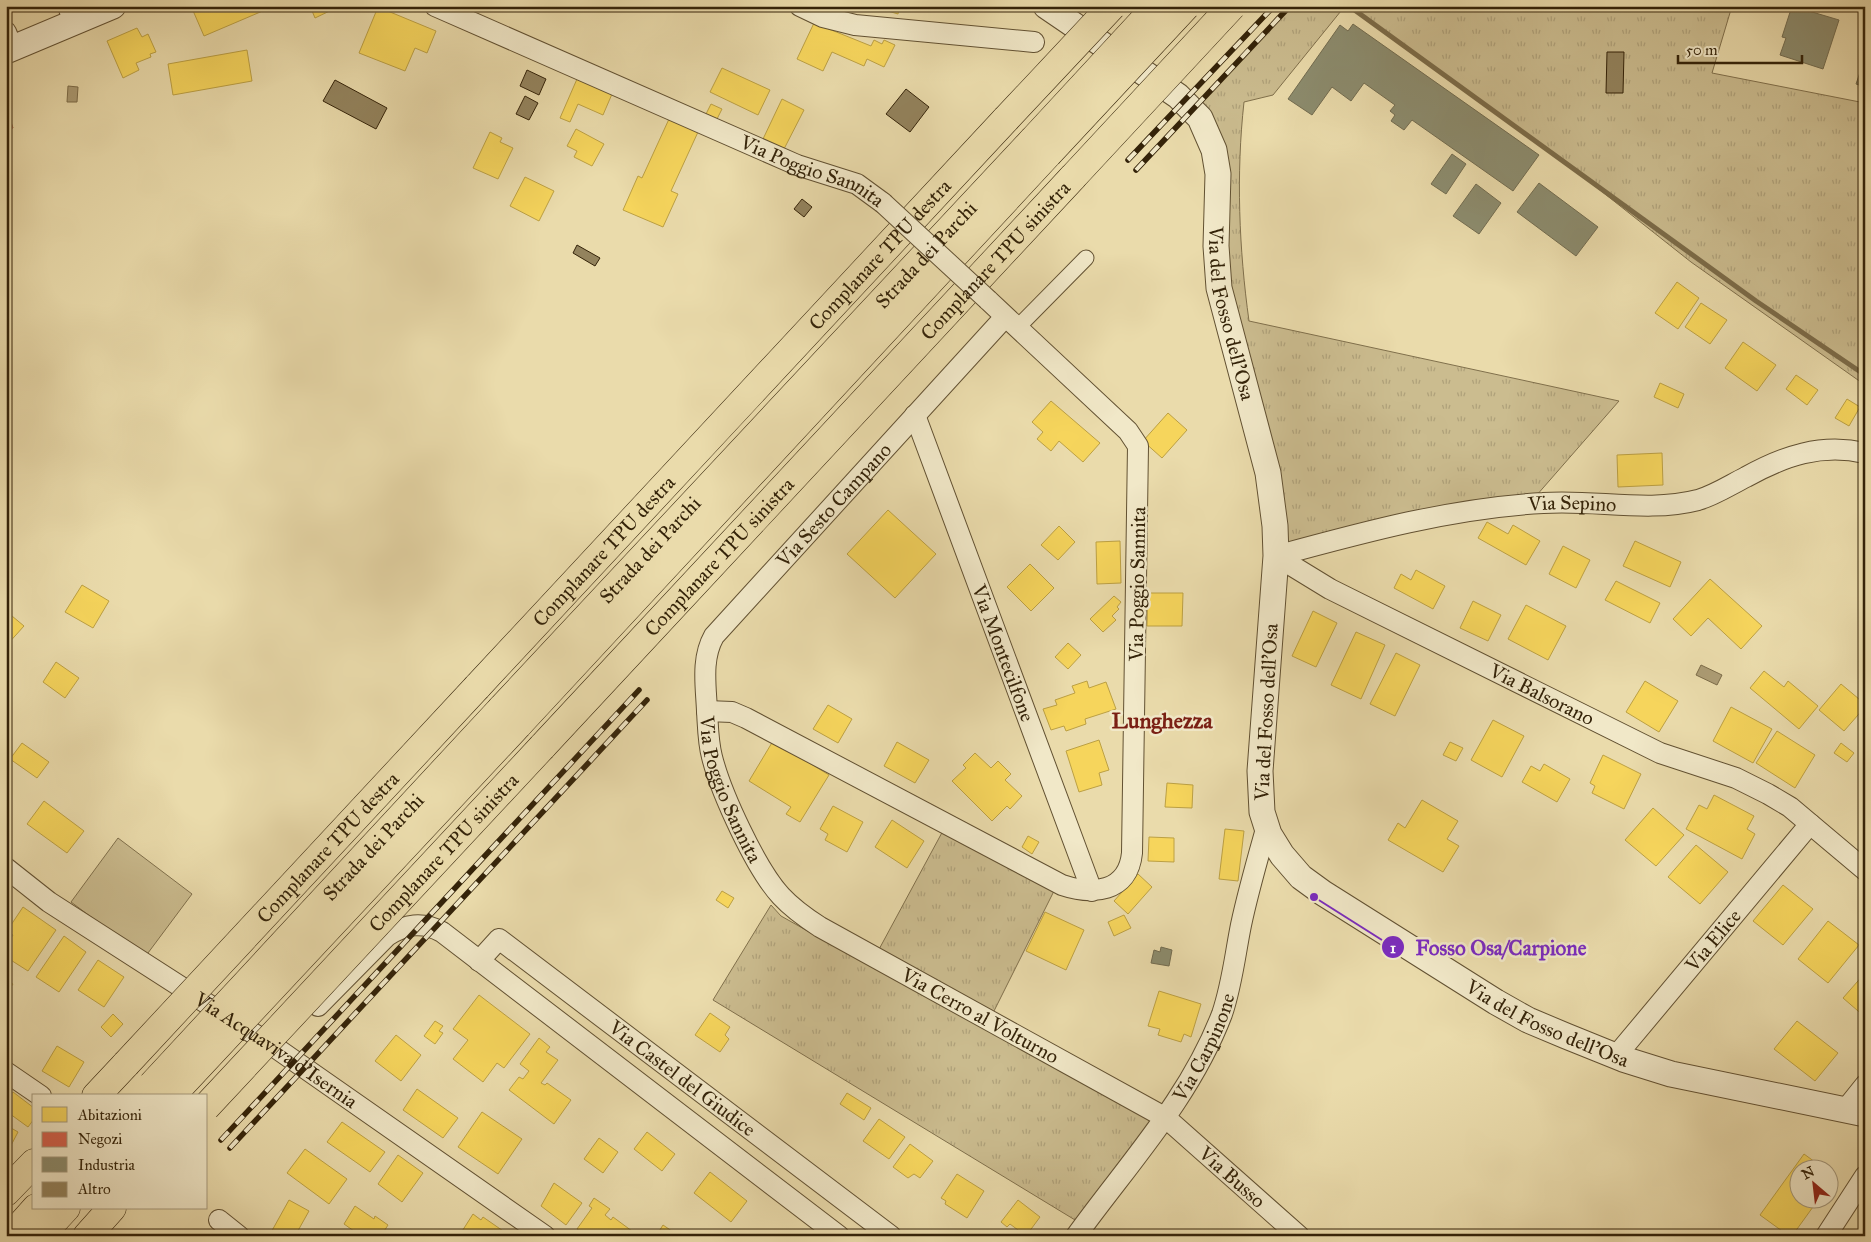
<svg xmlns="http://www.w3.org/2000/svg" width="1871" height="1242" font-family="'IM FELL Great Primer',serif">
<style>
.grass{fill:url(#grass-tufts);stroke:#80704c}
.pitch{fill:#cbbc8f;stroke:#80704c}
.water{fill:#ac9c74;stroke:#7c6c49}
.homes{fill:#f6d55c;stroke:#bca043}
.shops{fill:#d6604d;stroke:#a54e39}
.industry{fill:#8c8c6e;stroke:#726c50}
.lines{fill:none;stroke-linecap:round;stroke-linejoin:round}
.stream{stroke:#7c6c49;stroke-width:5}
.building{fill:#93835d;stroke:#342309}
.pedestrian-casing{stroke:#625132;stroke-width:17}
.minor-casing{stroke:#625132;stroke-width:22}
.tertiary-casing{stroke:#625132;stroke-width:27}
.motorway-casing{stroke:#342309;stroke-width:29}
.pedestrian{stroke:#f1e8c8;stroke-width:15}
.minor{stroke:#f1e8c8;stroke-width:20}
.tertiary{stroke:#f1e8c8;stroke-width:25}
.motorway{stroke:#eadbab;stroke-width:28}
.rail-casing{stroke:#342309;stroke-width:5.5}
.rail{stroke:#f1e8c8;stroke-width:4;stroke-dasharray:11;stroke-linecap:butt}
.minor-bridge-casing{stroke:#625132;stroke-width:22;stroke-linecap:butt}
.motorway-bridge-casing{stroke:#342309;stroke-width:29;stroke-linecap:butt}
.minor-bridge{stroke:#f1e8c8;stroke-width:20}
.motorway-bridge{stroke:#eadbab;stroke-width:28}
.labels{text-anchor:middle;stroke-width:5;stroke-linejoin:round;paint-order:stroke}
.street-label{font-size:20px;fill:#342309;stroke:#f1e8c8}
.quarter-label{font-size:22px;font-weight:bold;fill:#7a1f14;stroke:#f1e8c8}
.leader{fill:none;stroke:#7b2cbf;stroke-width:2}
.callout-dot{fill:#7b2cbf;stroke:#f1e8c8;stroke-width:2}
.mark-label{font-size:15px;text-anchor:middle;font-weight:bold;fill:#fff}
.callout-label{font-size:21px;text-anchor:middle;font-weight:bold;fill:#7b2cbf;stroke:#f1e8c8;stroke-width:5;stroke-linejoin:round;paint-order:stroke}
</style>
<defs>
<pattern id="grass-tufts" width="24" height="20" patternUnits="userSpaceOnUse" patternTransform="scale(1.25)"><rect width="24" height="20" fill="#cbbc8f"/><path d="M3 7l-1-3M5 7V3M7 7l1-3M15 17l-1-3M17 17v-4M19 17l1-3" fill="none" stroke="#afa17a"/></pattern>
</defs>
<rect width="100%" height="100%" fill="#eadbab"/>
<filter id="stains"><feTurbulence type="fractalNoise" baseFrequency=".004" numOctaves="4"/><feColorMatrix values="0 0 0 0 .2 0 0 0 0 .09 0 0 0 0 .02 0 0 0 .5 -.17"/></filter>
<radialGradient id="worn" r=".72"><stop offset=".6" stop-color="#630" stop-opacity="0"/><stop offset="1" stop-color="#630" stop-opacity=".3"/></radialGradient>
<g class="grass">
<path d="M1290,6h55l-72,89 -29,7c-8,72 -5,147 5,219l370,80 -90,103 -253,52 -44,-217 -14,-158 -24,-70z"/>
<polygon points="1349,6 1732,6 1712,73 1865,103 1865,385 1691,262 1543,145"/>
<polygon points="945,827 1056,887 993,1013 1164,1109 1080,1223 713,1000 771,905 781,916 870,966"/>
</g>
<polygon class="pitch" points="118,838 192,894 145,957 71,902"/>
<g class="water">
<polygon points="68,86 78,87 77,102 67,102"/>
<polygon points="1701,665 1722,675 1717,685 1696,675"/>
</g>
<g class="homes">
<polygon points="191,6 264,6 265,10 204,36"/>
<polygon points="310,6 340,6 315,18"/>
<polygon points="871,6 900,6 898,14"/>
<polygon points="378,7 436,31 427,53 415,48 405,71 359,53"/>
<polygon points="814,23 871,46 874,40 882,44 884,40 895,45 884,67 867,59 864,66 832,52 823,71 797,59"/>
<polygon points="137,28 142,37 148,34 156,52 150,54 151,57 136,63 139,70 123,78 107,41"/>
<polygon points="247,50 252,81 173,95 168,64"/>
<polygon points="722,68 770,90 758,115 710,92"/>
<polygon points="577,79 612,94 603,115 578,104 570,122 560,118"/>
<polygon points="782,99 804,110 784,149 763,139"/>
<polygon points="711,104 722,109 717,119 706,114"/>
<polygon points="669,119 698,132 671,191 678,194 663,227 623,210 638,176 642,178"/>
<polygon points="576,129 604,144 592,166 574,157 577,151 567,146"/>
<polygon points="490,132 502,138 500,142 513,148 498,179 473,168"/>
<polygon points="525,177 554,191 539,221 510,206"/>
<polygon points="1677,282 1699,298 1678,329 1655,313"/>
<polygon points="1701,303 1727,320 1710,344 1685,327"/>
<polygon points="1743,342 1776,365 1757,391 1725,368"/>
<polygon points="1796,375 1818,390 1807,405 1786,389"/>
<polygon points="1660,383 1684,394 1678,408 1654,397"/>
<polygon points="1847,399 1860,407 1849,426 1835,418"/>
<polygon points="1051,401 1100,443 1083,462 1059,441 1051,451 1037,439 1043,432 1032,422"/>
<polygon points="1168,413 1187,430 1162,458 1143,441"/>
<polygon points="1662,453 1663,485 1618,487 1617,455"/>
<polygon points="888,510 936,554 895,598 847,554"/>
<polygon points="1487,522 1508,534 1513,525 1540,541 1526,565 1478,538"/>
<polygon points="1059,526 1075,542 1058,560 1041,545"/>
<polygon points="1120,541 1121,583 1097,584 1096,542"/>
<polygon points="1635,541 1681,562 1670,587 1623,566"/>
<polygon points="1563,546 1590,560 1576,588 1549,574"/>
<polygon points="1030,564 1054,588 1031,611 1007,587"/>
<polygon points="1416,570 1445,586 1433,609 1394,588 1401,574 1411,580"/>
<polygon points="1710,579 1762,626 1741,649 1708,618 1691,636 1673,619"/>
<polygon points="1616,581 1660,603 1650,623 1605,600"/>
<polygon points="82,585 109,601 93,628 65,612"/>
<polygon points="1148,593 1183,593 1182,626 1147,626"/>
<polygon points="1114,596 1121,602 1117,607 1119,609 1112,616 1116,620 1103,632 1090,619"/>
<polygon points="1473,601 1501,615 1488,641 1460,628"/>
<polygon points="1526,605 1566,626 1548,660 1508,639"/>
<polygon points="6,611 24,626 6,646"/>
<polygon points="1313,611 1337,623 1316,667 1292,656"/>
<polygon points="1356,632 1385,645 1361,699 1331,685"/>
<polygon points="1068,643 1081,655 1068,669 1055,657"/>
<polygon points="1396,653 1420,665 1395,716 1370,704"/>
<polygon points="56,662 79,678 65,698 43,682"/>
<polygon points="1764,671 1784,687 1788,681 1818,706 1799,729 1750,688"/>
<polygon points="1087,681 1089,688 1106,682 1116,709 1085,719 1086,724 1066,731 1064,726 1051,730 1043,709 1057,705 1055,700 1075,693 1072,686"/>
<polygon points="1645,681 1678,701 1659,732 1626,712"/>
<polygon points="1841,684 1865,704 1865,707 1844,731 1819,710"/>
<polygon points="828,705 852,719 838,743 813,729"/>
<polygon points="1731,707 1772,729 1753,763 1713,741"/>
<polygon points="1493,720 1524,736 1502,777 1471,760"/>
<polygon points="1777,731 1815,755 1795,788 1756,763"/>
<polygon points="1099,740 1109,770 1099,773 1102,785 1079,792 1066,751"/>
<polygon points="773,741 829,775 800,822 786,814 791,807 749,781"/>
<polygon points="897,742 929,760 915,783 884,766"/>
<polygon points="1450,742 1463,748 1456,761 1443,755"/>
<polygon points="22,743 49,762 37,778 10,759"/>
<polygon points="1841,743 1854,753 1847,762 1834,753"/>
<polygon points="975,753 991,768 998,761 1011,774 1005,780 1022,796 1010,809 1007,806 992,821 952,781 966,768 963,765"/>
<polygon points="1603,755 1641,774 1624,809 1592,793 1595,786 1590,783"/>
<polygon points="1544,764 1570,779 1557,802 1522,782 1531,766 1540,771"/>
<polygon points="1167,783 1193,785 1192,808 1165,807"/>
<polygon points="1714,795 1754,816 1747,829 1755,834 1742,859 1686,829 1699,805 1707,809"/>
<polygon points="1422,800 1458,821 1447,839 1459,846 1443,872 1388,840 1398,823 1405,828"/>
<polygon points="44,801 84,831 67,853 27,824"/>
<polygon points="833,806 863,822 847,852 825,840 828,834 820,829"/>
<polygon points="1653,808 1684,835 1656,866 1625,840"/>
<polygon points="892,820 924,841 907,868 875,847"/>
<polygon points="1225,829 1244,831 1238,881 1219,879"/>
<polygon points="1028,836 1039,842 1032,854 1022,847"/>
<polygon points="1149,837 1174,838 1174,862 1148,861"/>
<polygon points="1696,845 1728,872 1700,904 1668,877"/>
<polygon points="1138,874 1152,887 1128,914 1114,901"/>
<polygon points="1783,885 1813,909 1783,945 1753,921"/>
<polygon points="722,891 734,898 728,908 716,900"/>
<polygon points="23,907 56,930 28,971 6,957 6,946 13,935 7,931"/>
<polygon points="1045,912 1084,930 1066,970 1026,951"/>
<polygon points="1124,915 1131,928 1114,936 1108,922"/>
<polygon points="1828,921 1859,945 1828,983 1798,959"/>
<polygon points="64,936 86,952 59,992 36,977"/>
<polygon points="98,960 124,977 104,1007 78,990"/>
<polygon points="1865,973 1865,1017 1843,998"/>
<polygon points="6,979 13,984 6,994"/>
<polygon points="1159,991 1201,1004 1191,1037 1184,1034 1181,1042 1158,1035 1160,1029 1148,1026"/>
<polygon points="479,995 530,1034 504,1068 497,1063 483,1082 453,1059 468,1040 453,1029"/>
<polygon points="710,1013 730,1027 725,1035 729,1039 720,1052 695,1035"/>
<polygon points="113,1014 123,1024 111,1037 101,1027"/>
<polygon points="435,1021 443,1026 439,1031 443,1033 435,1044 424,1036"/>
<polygon points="1797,1021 1838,1053 1815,1081 1774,1049"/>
<polygon points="396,1035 421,1055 401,1081 375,1061"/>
<polygon points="539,1038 550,1047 546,1052 558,1060 541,1083 545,1085 547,1083 571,1100 554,1124 509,1090 519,1077 523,1079 529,1071 520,1064"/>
<polygon points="57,1046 84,1062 69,1087 42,1071"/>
<polygon points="417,1089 458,1118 443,1138 403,1110"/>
<polygon points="13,1092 34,1108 34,1119 28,1127 6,1111 6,1101"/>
<polygon points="847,1093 871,1108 864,1120 840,1104"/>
<polygon points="482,1112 522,1139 498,1174 458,1147"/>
<polygon points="879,1119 905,1137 889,1159 863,1141"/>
<polygon points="342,1122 385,1152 370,1172 327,1142"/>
<polygon points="6,1125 18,1132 6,1155"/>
<polygon points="647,1132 675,1154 662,1171 634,1149"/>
<polygon points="599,1138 618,1152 603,1173 584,1159"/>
<polygon points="910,1144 933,1161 920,1178 914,1174 908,1178 893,1167"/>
<polygon points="305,1149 347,1179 329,1204 287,1173"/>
<polygon points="1804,1154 1826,1170 1798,1170 1798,1200 1818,1200 1792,1236 1789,1236 1760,1215"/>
<polygon points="398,1155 423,1173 402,1202 378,1184"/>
<polygon points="1828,1171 1835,1176 1828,1185"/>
<polygon points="710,1172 747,1201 731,1222 694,1193"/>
<polygon points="957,1174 984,1191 967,1218 945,1204 946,1201 941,1198"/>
<polygon points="554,1183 582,1203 566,1225 541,1206"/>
<polygon points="594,1198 610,1209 605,1215 611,1220 613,1217 636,1234 634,1236 586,1236 577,1229 592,1208 589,1206"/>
<polygon points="289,1200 309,1211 295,1236 269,1236"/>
<polygon points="1018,1200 1040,1217 1026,1236 1010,1224 1007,1227 1001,1222"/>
<polygon points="355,1206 374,1219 375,1216 388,1225 381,1236 361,1236 344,1224"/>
<polygon points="473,1214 481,1220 483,1217 506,1233 504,1236 459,1236"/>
<polygon points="663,1225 679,1236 656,1236"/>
</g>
<polygon class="shops" points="6,106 13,128 6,130"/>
<g class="industry">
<polygon points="1792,6 1839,20 1823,69 1780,55 1786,38 1782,37"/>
<polygon points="1353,24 1539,155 1513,191 1412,120 1404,130 1391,121 1395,115 1390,111 1395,105 1364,83 1351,101 1332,87 1312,115 1288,99 1340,25 1348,31"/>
<polygon points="1865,58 1865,87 1856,84"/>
<polygon points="1452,154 1466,164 1446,194 1431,184"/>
<polygon points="1539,183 1598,227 1576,256 1517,212"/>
<polygon points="1476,184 1501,203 1479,234 1453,216"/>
<polygon points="1161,947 1172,950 1169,966 1151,963 1154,950 1160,952"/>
</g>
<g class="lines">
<polyline class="stream" points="1349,6 1756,301 1865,375"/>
</g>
<g class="building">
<polygon points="1607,52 1624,52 1623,93 1606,93"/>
<polygon points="527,70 546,79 539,95 520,86"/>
<polygon points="335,80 387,108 376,129 323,101"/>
<polygon points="906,89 929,107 910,132 886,114"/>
<polygon points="525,96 538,103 529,120 516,114"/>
<polygon points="802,199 812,207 804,217 794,209"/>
<polygon points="577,245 600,258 595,266 573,253"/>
</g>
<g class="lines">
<g class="pedestrian-casing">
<polyline id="pedestrian" points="1017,328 1086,258"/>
</g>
<g class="minor-casing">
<g id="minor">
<polyline points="68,6 74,23"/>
<path id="s1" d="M435,6l362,159 60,19 26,19"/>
<polyline points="800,6 823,17 855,25 1034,42"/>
<polyline points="6,32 13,49"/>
<path id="s2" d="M988,300l140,131 10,15 -6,407c-4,40 -40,42 -70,32l-316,-167 -14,-6 -25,-1c1,15 1,31 5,46 9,36 44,112 69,139 12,13 25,22 39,31l346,191 133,118"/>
<path id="s3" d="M915,415l177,476"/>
<path id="s4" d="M1276,556l54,33 330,164 76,25 32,16 22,13 75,63"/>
<path id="s5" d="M1276,556c88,-24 176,-48 267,-53 51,-4 105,10 155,-3 17,-5 32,-15 48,-23 38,-21 75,-34 119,-24"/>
<path id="s6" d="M707,711c-1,-25 -6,-52 7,-75l291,-319"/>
<path id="s7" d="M6,868l43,34 227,146 269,188"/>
<path id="s8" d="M479,961l20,-22 392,297"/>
<path d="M318,1006l69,-70c19,-12 35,-15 55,-4l397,304"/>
<path id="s9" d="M1616,1056l194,-232"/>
<polyline points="6,1072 41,1096"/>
<polyline points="1845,1110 1865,1085"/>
<polyline points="219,1220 239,1236"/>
<path id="s10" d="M1076,1236c52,-72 114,-138 146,-222 10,-29 13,-59 19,-89 7,-33 16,-64 25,-96"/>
<polyline points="1826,1236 1865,1176"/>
</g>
</g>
<g class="tertiary-casing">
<g id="tertiary">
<path id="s11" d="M1046,6l132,90 22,22 14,32 4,24 -2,72 3,42 49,185 7,53 1,30 -16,215 2,41 7,22 13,21 19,22 22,16 173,109 32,18 38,16 57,23 48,15 194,40"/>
<polyline points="6,51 113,6"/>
</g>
</g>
<g class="motorway-casing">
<g id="motorway">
<path id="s12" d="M477,687l529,-568"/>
<path id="s13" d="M501,709l532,-569"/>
<polyline points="518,725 1048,154"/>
<path id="s14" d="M542,747l531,-570"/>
<polyline points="96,1096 126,1064"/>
<polyline points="6,1192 34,1163"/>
<polyline points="11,1236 36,1208"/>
<polyline points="40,1236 66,1208"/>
<polyline points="87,1236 112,1208"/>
</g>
</g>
<use href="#pedestrian" class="pedestrian"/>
<use href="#minor" class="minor"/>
<use href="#tertiary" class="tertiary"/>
<use href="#motorway" class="motorway"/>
<g class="rail-casing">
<g id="rail">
<polyline points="1128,160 1274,6"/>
<polyline points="1136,170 1290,6"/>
<polyline points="221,1140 639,690"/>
<polyline points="230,1148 647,700"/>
</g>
</g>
<use href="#rail" class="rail"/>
<g class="minor-bridge-casing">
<polyline id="minor-bridge" points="883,203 988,300"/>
</g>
<g class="motorway-bridge-casing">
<g id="motorway-bridge">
<polyline points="1006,119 1112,6"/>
<polyline points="1033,140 1157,6"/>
<polyline points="1048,154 1186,6"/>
<polyline points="1073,177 1232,6"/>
<path id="s15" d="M126,1064l351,-377"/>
<path id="s16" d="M152,1085l349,-376"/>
<polyline points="171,1096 518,725"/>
<path id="s17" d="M206,1107l336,-360"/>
</g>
</g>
<use href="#minor-bridge" class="minor-bridge"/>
<use href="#motorway-bridge" class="motorway-bridge"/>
</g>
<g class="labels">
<g class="street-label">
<text dy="7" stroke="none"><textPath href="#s1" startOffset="412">Via Poggio Sannita</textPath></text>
<text dy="7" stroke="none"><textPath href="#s12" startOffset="591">Complanare TPU destra</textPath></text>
<text dy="7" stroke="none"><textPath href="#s13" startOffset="622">Strada dei Parchi</textPath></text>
<text dy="7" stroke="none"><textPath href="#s14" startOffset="665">Complanare TPU sinistra</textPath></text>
<text dy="7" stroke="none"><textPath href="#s11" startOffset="391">Via del Fosso dell'Osa</textPath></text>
<text dy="7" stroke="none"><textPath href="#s5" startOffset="302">Via Sepino</textPath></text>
<text dy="7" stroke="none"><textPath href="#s6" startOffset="254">Via Sesto Campano</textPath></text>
<text dy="7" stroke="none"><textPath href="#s12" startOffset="186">Complanare TPU destra</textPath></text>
<text dy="7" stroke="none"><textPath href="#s13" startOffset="218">Strada dei Parchi</textPath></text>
<text dy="7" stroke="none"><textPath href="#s14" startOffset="260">Complanare TPU sinistra</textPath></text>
<text transform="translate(1137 584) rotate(-89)" y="7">Via Poggio Sannita</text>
<text dy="7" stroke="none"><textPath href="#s3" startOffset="254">Via Montecilfone</textPath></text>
<text dy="7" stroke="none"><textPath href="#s4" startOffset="300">Via Balsorano</textPath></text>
<text transform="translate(1266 712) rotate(-87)" y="7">Via del Fosso dell'Osa</text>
<text dy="7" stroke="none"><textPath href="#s2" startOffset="1188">Via Poggio Sannita</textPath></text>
<text dy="7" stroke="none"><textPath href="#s15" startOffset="296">Complanare TPU destra</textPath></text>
<text dy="7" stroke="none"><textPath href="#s16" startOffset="325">Strada dei Parchi</textPath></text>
<text dy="7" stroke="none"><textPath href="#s17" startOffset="348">Complanare TPU sinistra</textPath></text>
<text dy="7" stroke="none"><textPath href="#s9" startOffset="151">Via Elice</textPath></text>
<text dy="7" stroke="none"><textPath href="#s2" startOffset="1541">Via Cerro al Volturno</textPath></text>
<text dy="7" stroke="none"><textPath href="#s11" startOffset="1260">Via del Fosso dell'Osa</textPath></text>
<text dy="7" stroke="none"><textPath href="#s10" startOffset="229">Via Carpinone</textPath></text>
<text dy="7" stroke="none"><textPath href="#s7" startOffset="326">Via Acquaviva d'Isernia</textPath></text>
<text dy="7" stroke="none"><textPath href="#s8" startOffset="260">Via Castel del Giudice</textPath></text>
<text dy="7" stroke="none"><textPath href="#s2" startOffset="1842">Via Busso</textPath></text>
</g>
<g class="quarter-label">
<text x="1162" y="728">Lunghezza</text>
</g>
</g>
<path class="leader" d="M1314 897L1393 947"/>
<g class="callout-dot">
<circle cx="1314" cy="897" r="5"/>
<circle cx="1393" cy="947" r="12"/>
</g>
<g class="mark-label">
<text x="1393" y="953">1</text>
</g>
<g class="callout-label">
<text x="1501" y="955">Fosso Osa/Carpione</text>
</g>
<rect width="1871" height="1242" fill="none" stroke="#eadbab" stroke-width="25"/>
<rect x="8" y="8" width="1856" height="1227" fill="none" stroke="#342309" stroke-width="2.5"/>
<rect x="12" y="12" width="1846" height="1217" fill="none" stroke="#342309"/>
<rect x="32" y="1094" width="175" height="115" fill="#f1e8c8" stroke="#a5997c"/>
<rect x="42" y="1107" width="25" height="15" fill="#f6d55c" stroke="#a5997c"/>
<text x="78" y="1120" font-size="15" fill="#342309">Abitazioni</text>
<rect x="42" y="1132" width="25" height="15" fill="#d6604d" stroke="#a5997c"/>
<text x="78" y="1144" font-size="15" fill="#342309">Negozi</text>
<rect x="42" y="1157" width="25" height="15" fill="#8c8c6e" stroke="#a5997c"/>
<text x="78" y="1170" font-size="15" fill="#342309">Industria</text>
<rect x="42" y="1182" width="25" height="15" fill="#93835d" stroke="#a5997c"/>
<text x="78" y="1194" font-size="15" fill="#342309">Altro</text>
<g transform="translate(1814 1184) rotate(332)"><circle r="24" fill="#f1e8c8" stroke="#a5997c"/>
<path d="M0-4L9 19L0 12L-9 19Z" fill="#8f2418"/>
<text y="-8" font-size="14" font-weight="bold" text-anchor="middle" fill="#342309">N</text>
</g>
<path d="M1678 55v8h124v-8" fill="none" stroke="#342309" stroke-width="2.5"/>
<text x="1686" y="55" font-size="15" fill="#342309" stroke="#f1e8c8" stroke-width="4" paint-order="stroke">50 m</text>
<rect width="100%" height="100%" filter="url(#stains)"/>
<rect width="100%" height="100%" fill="url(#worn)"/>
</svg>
